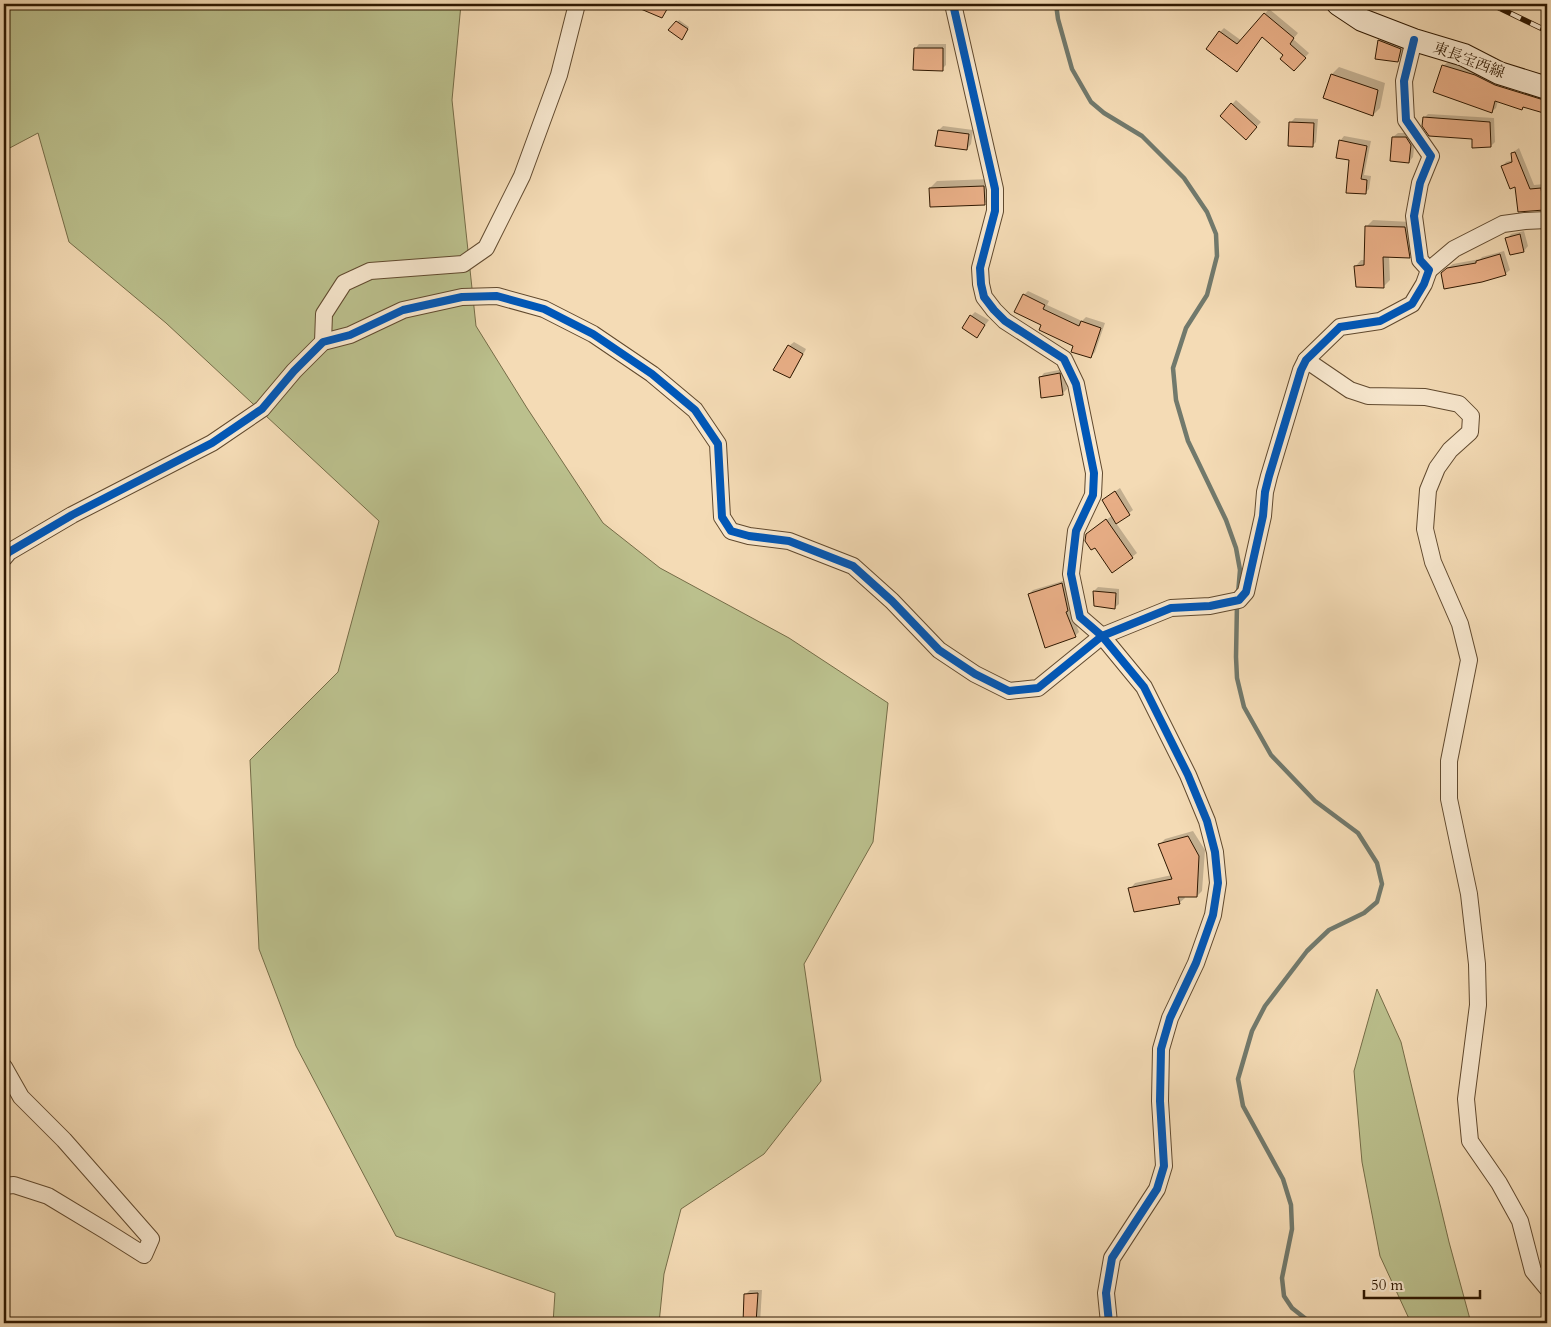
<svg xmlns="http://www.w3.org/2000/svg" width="1551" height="1327" font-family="Cardo,'Noto Serif JP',serif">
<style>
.green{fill:#bbc08d;stroke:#756c47}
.shadow{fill:#0003}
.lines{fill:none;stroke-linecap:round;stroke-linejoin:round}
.stream{stroke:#71796c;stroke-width:4.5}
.building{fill:#e8ae86;stroke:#2f1801}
.minor-casing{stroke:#60492e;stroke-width:18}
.secondary-casing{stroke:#2f1801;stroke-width:24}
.minor{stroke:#f8e8cf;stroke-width:16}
.secondary{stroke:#f8e8cf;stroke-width:22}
.rail-casing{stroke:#2f1801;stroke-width:5.5}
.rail{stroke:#f8e8cf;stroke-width:4;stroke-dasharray:11;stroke-linecap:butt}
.cycleway-casing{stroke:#f8e8cf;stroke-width:11}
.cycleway{stroke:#0057b8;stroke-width:8}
.labels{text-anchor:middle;stroke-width:5;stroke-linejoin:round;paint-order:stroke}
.street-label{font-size:15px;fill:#2f1801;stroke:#f8e8cf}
</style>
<rect width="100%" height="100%" fill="#f4dbb5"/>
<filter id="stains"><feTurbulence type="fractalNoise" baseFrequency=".004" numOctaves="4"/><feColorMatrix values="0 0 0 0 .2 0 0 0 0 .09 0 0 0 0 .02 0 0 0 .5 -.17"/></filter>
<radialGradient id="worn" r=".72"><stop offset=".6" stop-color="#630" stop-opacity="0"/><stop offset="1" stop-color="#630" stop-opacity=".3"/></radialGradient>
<g class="green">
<polygon points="4,4 461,4 452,100 476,326 527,408 603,523 660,568 789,638 888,703 873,842 804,964 821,1081 764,1154 681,1209 664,1274 659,1323 553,1323 555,1293 396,1236 296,1046 259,949 250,760 338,672 379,521 166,323 69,242 38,133 4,151"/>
<polygon points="1377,989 1401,1042 1449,1242 1471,1323 1411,1323 1380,1256 1362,1162 1354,1071"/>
</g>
<g class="shadow">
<polygon points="635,4 671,4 662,17"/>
<polygon points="1269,9 1298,33 1293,39 1309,53 1294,69 1285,55 1263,36 1241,66 1220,32 1224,28 1242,41"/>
<polygon points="679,20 689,27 682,39 670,30"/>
<polygon points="1384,37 1405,45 1402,56 1398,60 1379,41"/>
<polygon points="919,44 946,44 946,65 942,69 915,49"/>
<polygon points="1448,62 1480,71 1547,96 1547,113 1525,106 1522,109 1498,101 1496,108 1491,112 1443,66"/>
<polygon points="1339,67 1385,83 1380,108 1373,115 1324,98 1332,74"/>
<polygon points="1236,100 1261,122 1246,138 1221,116"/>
<polygon points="1428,114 1494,118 1495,142 1491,146 1424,118"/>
<polygon points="1295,118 1318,119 1316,142 1312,146 1290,123"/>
<polygon points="943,126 973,130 971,144 967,149 939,130"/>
<polygon points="1398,133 1410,133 1415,140 1413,157 1409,162 1393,137"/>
<polygon points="1344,136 1371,141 1364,175 1371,176 1369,189 1365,193 1350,159 1340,141"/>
<polygon points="1519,148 1534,185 1545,184 1547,205 1544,209 1516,186 1502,167 1506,162 1513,160 1512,153"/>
<polygon points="990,179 991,197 984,204 930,188 937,181"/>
<polygon points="1373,220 1411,222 1415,251 1409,257 1389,256 1390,280 1384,286 1355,267 1361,260 1366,260 1367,226"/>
<polygon points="1524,231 1528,246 1524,251 1511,254 1507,239 1511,234"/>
<polygon points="1504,251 1510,270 1505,274 1446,269 1453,264 1480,259 1482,257"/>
<polygon points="1028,291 1049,301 1047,305 1082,321 1086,317 1105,323 1095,352 1091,357 1074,345 1024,295"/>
<polygon points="975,312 989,320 977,336 971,316"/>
<polygon points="794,342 806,349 794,372 789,376 789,346"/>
<polygon points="1064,369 1067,389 1062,394 1040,378 1044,373"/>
<polygon points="1120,488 1133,510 1116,523 1137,553 1132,557 1087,534 1113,515 1103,500"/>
<polygon points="1066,580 1070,608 1079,632 1075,636 1029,594 1033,590"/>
<polygon points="1098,587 1119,589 1119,604 1114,608 1094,591"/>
<polygon points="1193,831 1205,850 1202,891 1197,896 1184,896 1185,898 1179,903 1130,889 1135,883 1172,875 1160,844 1165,839"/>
<polygon points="750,1290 762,1290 760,1323 744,1323 746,1294"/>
</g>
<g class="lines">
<g class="stream">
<polyline points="1056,4 1058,19 1072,69 1091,102 1104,113 1142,136 1184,178 1207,212 1216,234 1217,256 1207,295 1186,328 1173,368 1176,400 1188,441 1226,520 1236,548 1240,570 1238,594"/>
<polyline points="1237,604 1236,657 1237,678 1244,707 1271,755 1315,801 1358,833 1377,863 1382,884 1377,902 1364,913 1329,930 1307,951 1265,1006 1252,1031 1238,1079 1243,1106 1283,1179 1291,1205 1292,1229 1282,1278 1284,1296 1292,1308 1311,1323"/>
</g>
</g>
<g class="building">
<polygon points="629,4 670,4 662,18"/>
<polygon points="1264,13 1294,38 1290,44 1306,58 1294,71 1280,59 1283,55 1262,37 1237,72 1206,49 1219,31 1237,44"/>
<polygon points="676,21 688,29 682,40 668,30"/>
<polygon points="1378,40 1401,49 1398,62 1375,59"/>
<polygon points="914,48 943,48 943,71 913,70"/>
<polygon points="1442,65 1475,75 1495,85 1547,101 1547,114 1523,107 1522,110 1495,101 1492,113 1433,92"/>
<polygon points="1331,74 1378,90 1373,116 1323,98"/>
<polygon points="1231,103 1257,127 1246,140 1220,116"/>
<polygon points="1423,117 1490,122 1491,147 1472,148 1472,139 1429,136 1422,126"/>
<polygon points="1289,122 1314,123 1313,147 1288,146"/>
<polygon points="938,130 969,134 967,150 935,146"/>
<polygon points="1392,137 1406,137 1411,145 1409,163 1390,161"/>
<polygon points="1339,140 1367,146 1361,179 1367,180 1366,194 1346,193 1349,160 1336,158"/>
<polygon points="1515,152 1530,189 1541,188 1544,210 1518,212 1515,187 1510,189 1501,166 1512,162 1511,153"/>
<polygon points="984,186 985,205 930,207 929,188"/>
<polygon points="1365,226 1405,227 1410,258 1383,257 1384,288 1356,287 1354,266 1364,265"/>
<polygon points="1520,234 1524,252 1510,255 1505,238"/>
<polygon points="1500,254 1506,275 1482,282 1444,289 1441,273 1447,268 1476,263 1476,261"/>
<polygon points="1023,294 1045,305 1043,309 1079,326 1081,321 1101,328 1091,358 1071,352 1073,346 1039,330 1041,325 1014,312"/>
<polygon points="970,315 985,325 977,338 962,328"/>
<polygon points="788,345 803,354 790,378 773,370"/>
<polygon points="1060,373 1063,395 1041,398 1039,377"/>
<polygon points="1115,491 1130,515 1116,524 1102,500"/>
<polygon points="1106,519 1133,558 1112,573 1095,548 1091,550 1085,541 1086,534"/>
<polygon points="1062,583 1068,611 1066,612 1076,637 1045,648 1028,594"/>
<polygon points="1093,591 1116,593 1115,609 1094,606"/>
<polygon points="1188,836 1199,856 1197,897 1178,897 1180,904 1134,912 1128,888 1172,879 1158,844"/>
<polygon points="758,1293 756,1323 743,1323 744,1294"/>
</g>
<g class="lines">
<g class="minor-casing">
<g id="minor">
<polyline points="953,4 995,189 995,211 980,268 981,284 984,297 994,310 1005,321 1064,359 1076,384 1094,473 1093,495 1076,531 1071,574 1080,617 1102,636 1144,687 1188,775 1207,821 1215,852 1218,883 1213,915 1196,963 1170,1018 1161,1049 1160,1101 1164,1166 1157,1189 1112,1258 1106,1293 1109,1323"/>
<polyline points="1429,270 1454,249 1503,224 1525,221 1547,220"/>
<polyline points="323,342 324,314 344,283 370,271 463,264 486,248 522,176 559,75 577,4"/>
<polyline points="1306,360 1350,390 1368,396 1425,397 1459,404 1471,416 1470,432 1450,450 1437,468 1428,490 1425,529 1433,562 1460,624 1469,660 1449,761 1449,799 1469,894 1477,964 1478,1005 1466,1099 1470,1141 1499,1183 1520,1221 1533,1271 1547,1288"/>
<polyline points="4,558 9,552 72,515 212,443 262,409 294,371 323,342 350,335 403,310 462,297 497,296 544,309 593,334 652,374 695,410 718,444 722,517 731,531 749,536 789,541 853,566 892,601 939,650 975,674 1009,691 1038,688 1102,636 1171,608 1210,606 1239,600 1246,592 1263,516 1265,492 1269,476 1301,370 1306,360 1340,327 1380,321 1412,304 1424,284 1429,270 1420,260 1414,216 1420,183 1431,156 1406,120 1404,81 1414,40"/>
<polyline points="4,1067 21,1097 64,1140 151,1239 144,1255 106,1231 48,1196 14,1185 4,1186"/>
</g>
</g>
<g class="secondary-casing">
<polyline id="secondary" points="1338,4 1362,20 1414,40 1464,55 1499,73 1547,88"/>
</g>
<use href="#minor" class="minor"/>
<use href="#secondary" class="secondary"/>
<g class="rail-casing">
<polyline id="rail" points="1491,4 1547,31"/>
</g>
<use href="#rail" class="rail"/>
<g class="cycleway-casing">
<g id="cycleway">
<polyline points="953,4 995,189 995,211 980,268 981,284 984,297 994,310 1005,321 1064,359 1076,384 1094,473 1093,495 1076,531 1071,574 1080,617 1102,636 1144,687 1188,775 1207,821 1215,852 1218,883 1213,915 1196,963 1170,1018 1161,1049 1160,1101 1164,1166 1157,1189 1112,1258 1106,1293 1109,1323"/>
<polyline points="4,558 9,552 72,515 212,443 262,409 294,371 323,342 350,335 403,310 462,297 497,296 544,309 593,334 652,374 695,410 718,444 722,517 731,531 749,536 789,541 853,566 892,601 939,650 975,674 1009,691 1038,688 1102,636 1171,608 1210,606 1239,600 1246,592 1263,516 1265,492 1269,476 1301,370 1306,360 1340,327 1380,321 1412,304 1424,284 1429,270 1420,260 1414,216 1420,183 1431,156 1406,120 1404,81 1414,40"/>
</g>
</g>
<use href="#cycleway" class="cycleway"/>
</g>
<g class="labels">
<g class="street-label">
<text transform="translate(1469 60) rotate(21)" y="5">東長宝西線</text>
</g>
</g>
<rect width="1551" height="1327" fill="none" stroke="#f4dbb5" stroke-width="20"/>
<rect x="5" y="5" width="1541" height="1317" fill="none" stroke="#2f1801" stroke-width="2.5"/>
<rect x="10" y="10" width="1531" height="1307" fill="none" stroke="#2f1801"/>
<path d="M1364 1290v8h116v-8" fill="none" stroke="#2f1801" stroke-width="2.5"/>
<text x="1371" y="1290" font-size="15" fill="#2f1801" stroke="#f8e8cf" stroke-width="4" paint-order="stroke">50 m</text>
<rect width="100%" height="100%" filter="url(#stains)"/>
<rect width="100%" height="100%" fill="url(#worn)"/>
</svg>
